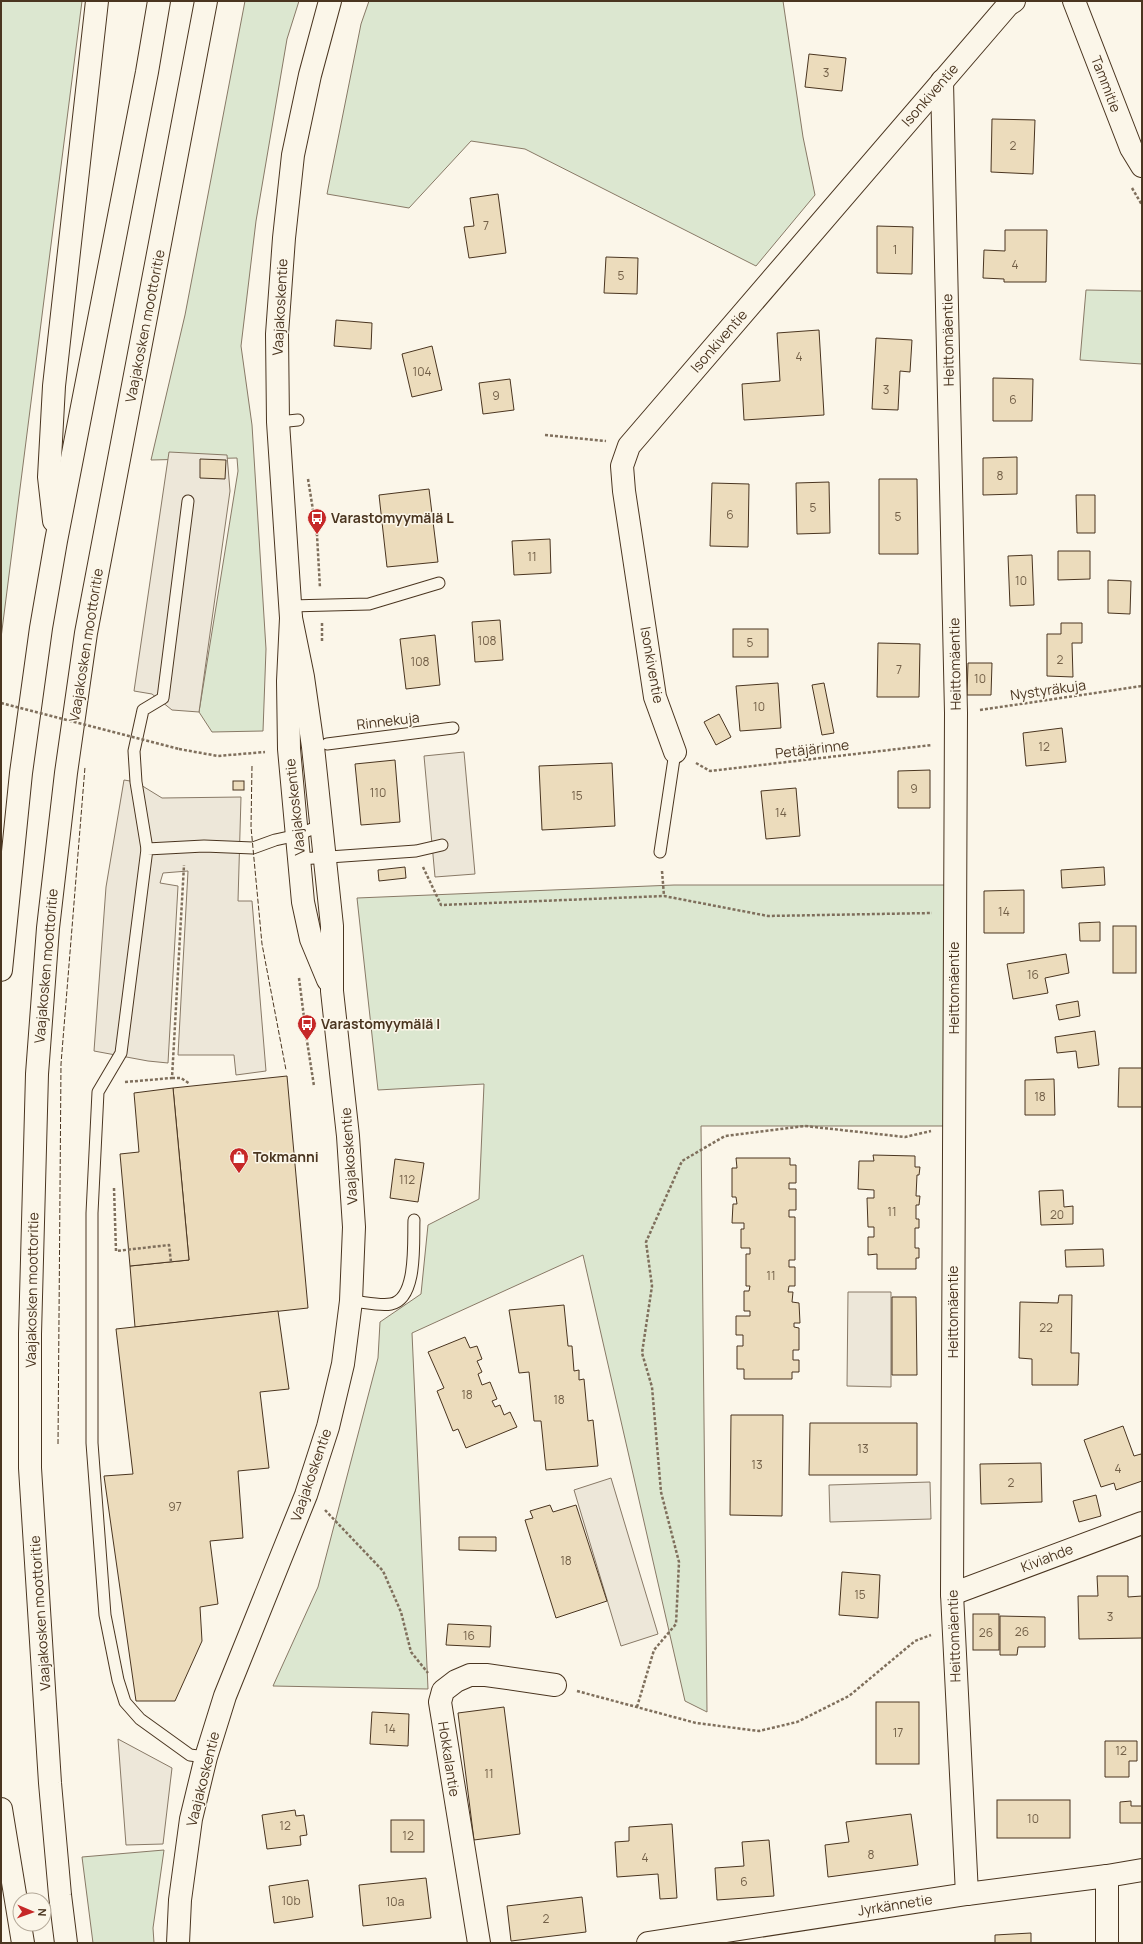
<svg xmlns="http://www.w3.org/2000/svg" width="1143" height="1944" font-family="Manrope,sans-serif">
<style>
.green{fill:#dce7d0;stroke:#887966}
.parking{fill:#ede7d9;stroke:#887966}
.building{fill:#ecdcbc;stroke:#4a3520}
.lines{fill:none;stroke-linecap:round;stroke-linejoin:round}
.service-casing{stroke:#4a3520;stroke-width:13}
.minor-casing{stroke:#4a3520;stroke-width:24}
.tertiary-casing{stroke:#4a3520;stroke-width:24}
.secondary-casing{stroke:#4a3520;stroke-width:24}
.motorway-casing{stroke:#4a3520;stroke-width:24}
.path{stroke:#7f6f5c;stroke-width:2.5;stroke-dasharray:3 2;stroke-linecap:butt}
.service{stroke:#fbf6e9;stroke-width:11}
.minor{stroke:#fbf6e9;stroke-width:22}
.tertiary{stroke:#fbf6e9;stroke-width:22}
.secondary{stroke:#fbf6e9;stroke-width:22}
.motorway{stroke:#fbf6e9;stroke-width:22}
.path-bridge{stroke:#7f6f5c;stroke-width:2.5;stroke-dasharray:3 2;stroke-linecap:butt}
.fence{stroke:#4a3520;stroke-width:1;stroke-dasharray:5 2;stroke-linecap:butt}
.labels{text-anchor:middle;stroke-width:3;stroke-linejoin:round;paint-order:stroke}
.number-label{font-size:12px;fill:#725f47}
.street-label{font-size:14px;fill:#4a3520;stroke:#fbf6e9}
.poi-label{font-size:14px;font-weight:bold;fill:#4a3520;stroke:#fbf6e9;text-anchor:start}
</style>
<rect width="100%" height="100%" fill="#fbf6e9"/>
<g class="green">
<polygon points="1,1 82,1 1,638"/>
<polygon points="245,1 299,1 287,39 256,221 241,346 252,425 266,649 263,731 212,732 199,712 238,471 237,458 151,460 185,315"/>
<polygon points="369,1 783,1 803,137 815,195 756,266 525,149 471,141 409,208 327,194 361,24"/>
<polygon points="1086,290 1142,291 1142,364 1080,360"/>
<polygon points="674,885 956,885 954,1126 701,1126 707,1712 685,1701 583,1255 412,1333 428,1689 273,1686 318,1587 378,1358 380,1322 421,1294 428,1225 479,1199 484,1084 378,1090 357,898"/>
<polygon points="164,1850 153,1928 154,1943 93,1943 82,1857"/>
</g>
<g class="parking">
<polygon points="169,452 227,455 230,491 199,712 172,710 152,694 134,691"/>
<polygon points="464,752 475,874 435,877 424,756"/>
<polygon points="124,780 136,782 162,798 241,797 238,901 252,901 266,1071 236,1075 234,1055 178,1055 188,871 163,873 160,883 178,886 168,1063 148,1061 94,1051 106,887"/>
<polygon points="848,1292 891,1292 891,1387 847,1386"/>
<polygon points="611,1478 658,1634 621,1646 574,1490"/>
<polygon points="930,1482 931,1519 830,1522 829,1485"/>
<polygon points="118,1739 172,1768 163,1844 126,1845"/>
</g>
<g class="building">
<polygon points="809,54 846,58 842,91 805,87"/>
<polygon points="992,119 1035,120 1033,174 991,172"/>
<polygon points="498,194 506,253 469,258 464,227 474,226 470,198"/>
<polygon points="877,226 913,227 912,274 877,273"/>
<polygon points="1005,230 1047,230 1046,282 1004,282 1004,279 983,278 984,250 1005,251"/>
<polygon points="606,257 638,258 637,294 604,293"/>
<polygon points="336,320 372,323 371,349 334,346"/>
<polygon points="819,330 824,415 744,420 742,384 780,381 777,333"/>
<polygon points="876,338 912,340 910,372 900,371 898,410 872,409"/>
<polygon points="432,346 442,390 412,397 402,354"/>
<polygon points="993,378 1033,379 1032,421 993,421"/>
<polygon points="510,379 514,410 483,414 479,383"/>
<polygon points="1017,457 1017,494 983,495 983,458"/>
<polygon points="200,459 226,460 225,479 200,478"/>
<polygon points="879,479 917,479 918,554 879,554"/>
<polygon points="829,482 830,533 797,534 796,483"/>
<polygon points="712,483 749,484 748,547 710,546"/>
<polygon points="429,489 438,562 387,567 379,495"/>
<polygon points="1076,495 1095,495 1095,533 1077,533"/>
<polygon points="550,539 551,573 514,575 512,541"/>
<polygon points="1058,551 1090,551 1090,579 1058,580"/>
<polygon points="1032,555 1034,605 1010,606 1008,556"/>
<polygon points="1108,580 1131,581 1130,614 1108,613"/>
<polygon points="500,620 503,660 475,662 472,622"/>
<polygon points="1061,623 1082,623 1082,643 1072,643 1073,677 1047,676 1047,634 1061,634"/>
<rect x="733" y="629" width="35" height="28"/>
<polygon points="435,635 440,685 406,689 400,639"/>
<polygon points="878,643 920,644 919,697 877,697"/>
<polygon points="968,663 992,663 991,695 967,695"/>
<polygon points="778,683 781,728 740,731 736,686"/>
<polygon points="824,683 834,733 822,735 812,685"/>
<polygon points="719,714 731,737 716,745 704,722"/>
<polygon points="1062,728 1066,762 1026,766 1023,733"/>
<polygon points="395,760 400,822 361,825 355,764"/>
<polygon points="612,763 615,826 542,830 539,766"/>
<polygon points="930,770 930,808 898,808 898,771"/>
<rect x="233" y="781" width="11" height="9"/>
<polygon points="796,788 800,836 766,839 761,791"/>
<polygon points="405,867 406,878 379,881 378,870"/>
<polygon points="1104,867 1105,885 1062,888 1061,870"/>
<polygon points="1024,890 1024,933 984,933 984,891"/>
<polygon points="1100,922 1100,941 1080,941 1079,923"/>
<rect x="1113" y="926" width="23" height="47"/>
<polygon points="1066,954 1069,973 1045,978 1048,993 1013,999 1007,964"/>
<polygon points="1078,1001 1080,1016 1059,1020 1056,1005"/>
<polygon points="1095,1031 1099,1065 1078,1068 1076,1051 1057,1053 1055,1037"/>
<polygon points="1119,1068 1142,1068 1142,1107 1118,1107"/>
<polygon points="287,1076 308,1308 135,1327 130,1266 189,1260 173,1088"/>
<polygon points="1054,1079 1055,1115 1025,1115 1025,1080"/>
<polygon points="173,1088 189,1260 130,1266 120,1154 139,1152 134,1093"/>
<polygon points="873,1155 915,1156 915,1167 920,1167 919,1175 917,1175 916,1196 920,1196 919,1205 916,1205 916,1219 919,1219 919,1228 915,1228 915,1248 919,1248 919,1258 916,1258 916,1269 877,1269 877,1254 868,1255 868,1237 874,1237 874,1227 868,1227 867,1198 874,1198 874,1190 858,1189 859,1161 874,1161"/>
<polygon points="736,1158 790,1158 790,1165 796,1165 796,1183 789,1183 789,1189 796,1189 796,1210 789,1210 789,1217 795,1217 795,1260 789,1260 789,1267 795,1267 795,1286 789,1286 788,1292 793,1292 792,1302 799,1303 800,1323 794,1323 794,1327 799,1328 799,1350 793,1350 793,1360 799,1360 799,1372 792,1372 792,1379 744,1379 744,1369 737,1369 737,1346 743,1346 743,1335 736,1335 736,1316 750,1316 750,1311 744,1311 744,1291 749,1291 750,1286 746,1286 746,1254 750,1254 750,1248 741,1248 741,1229 744,1229 744,1223 732,1223 733,1204 737,1204 736,1197 732,1197 732,1168 737,1168"/>
<polygon points="395,1159 424,1163 418,1202 390,1198"/>
<polygon points="1063,1190 1064,1207 1073,1206 1073,1224 1041,1225 1039,1191"/>
<polygon points="1103,1249 1104,1266 1066,1267 1065,1250"/>
<polygon points="1059,1295 1072,1295 1071,1353 1079,1353 1078,1385 1032,1385 1032,1359 1019,1358 1020,1302 1058,1303"/>
<polygon points="892,1297 916,1297 917,1375 892,1375"/>
<polygon points="564,1305 568,1346 572,1346 574,1371 579,1370 579,1380 584,1379 588,1421 593,1420 598,1466 546,1470 541,1421 534,1421 529,1372 519,1373 509,1310"/>
<polygon points="278,1311 289,1389 260,1392 269,1468 238,1471 243,1538 210,1541 218,1604 200,1607 202,1641 175,1701 136,1701 104,1476 133,1474 116,1329"/>
<polygon points="465,1337 470,1348 477,1346 482,1359 477,1361 482,1372 478,1374 482,1385 490,1382 497,1399 492,1401 495,1407 500,1405 504,1415 510,1412 517,1427 466,1448 458,1429 453,1431 437,1391 444,1388 428,1352"/>
<polygon points="731,1415 783,1415 782,1516 730,1515"/>
<polygon points="810,1423 917,1423 917,1475 809,1475"/>
<polygon points="1123,1426 1134,1456 1141,1454 1142,1457 1142,1481 1116,1490 1114,1483 1101,1487 1084,1440"/>
<polygon points="1041,1463 1042,1502 981,1504 980,1464"/>
<polygon points="1096,1495 1101,1516 1079,1522 1073,1501"/>
<polygon points="550,1505 553,1512 576,1505 607,1601 556,1618 525,1520 533,1518 530,1511"/>
<polygon points="459,1537 496,1537 496,1551 459,1550"/>
<polygon points="842,1572 880,1575 878,1618 839,1615"/>
<polygon points="1097,1576 1128,1576 1128,1597 1142,1596 1142,1638 1079,1639 1078,1596 1098,1596"/>
<rect x="973" y="1614" width="26" height="36"/>
<polygon points="1000,1616 1045,1617 1045,1647 1018,1647 1017,1655 1000,1655"/>
<polygon points="448,1624 491,1626 490,1647 446,1645"/>
<rect x="876" y="1702" width="43" height="62"/>
<polygon points="504,1707 520,1834 474,1840 458,1713"/>
<polygon points="372,1712 409,1714 408,1746 370,1744"/>
<polygon points="1105,1741 1137,1741 1137,1761 1129,1761 1129,1777 1105,1777"/>
<rect x="997" y="1800" width="73" height="38"/>
<polygon points="1131,1801 1131,1806 1142,1806 1142,1823 1120,1823 1120,1802"/>
<polygon points="295,1810 296,1816 304,1815 307,1835 300,1836 301,1845 267,1849 262,1815"/>
<polygon points="911,1814 918,1865 828,1877 825,1845 849,1842 846,1822"/>
<rect x="391" y="1820" width="33" height="32"/>
<polygon points="672,1824 677,1898 660,1899 658,1874 617,1877 615,1842 629,1841 629,1827"/>
<polygon points="769,1840 774,1896 717,1900 715,1868 744,1866 742,1842"/>
<polygon points="426,1878 431,1918 363,1926 359,1885"/>
<polygon points="308,1880 313,1917 274,1923 269,1886"/>
<polygon points="582,1897 586,1932 511,1941 507,1906"/>
<polygon points="1031,1933 1031,1943 995,1943 995,1935"/>
</g>
<g class="lines">
<g class="service-casing">
<g id="service">
<polyline points="278,422 298,420"/>
<polyline points="290,606 369,604 439,583"/>
<polyline points="327,744 453,728"/>
<polyline points="147,849 136,782 134,751 143,710 163,698 188,501"/>
<polyline points="660,852 675,752"/>
<polyline points="300,859 416,851 442,845"/>
<path d="M351,1301c13,1 28,5 40,3 27,-5 22,-64 23,-84"/>
<polyline points="206,1757 190,1755 140,1719 125,1702 118,1680 105,1615 92,1443 92,1213 98,1092 121,1053 147,849 204,846 253,848 275,840 298,835 321,825"/>
</g>
</g>
<g class="minor-casing">
<g id="minor">
<polyline points="942,81 956,713 952,1594 967,1894"/>
<polyline points="675,752 655,697 624,491 622,466 629,446 1008,5 1014,1"/>
<polyline points="952,1594 1142,1523"/>
<polyline points="1107,1876 1107,1943"/>
<polyline points="479,1943 440,1702 443,1691 456,1681 470,1675 486,1675 555,1685"/>
<polyline points="648,1943 967,1894 1107,1876 1142,1870"/>
</g>
</g>
<g class="tertiary-casing">
<polyline id="tertiary" points="1074,1 1131,148 1142,166"/>
</g>
<g class="secondary-casing">
<g id="secondary">
<polyline points="328,980 311,939 303,902 289,749 288,681 291,618 278,422 277,334 284,238 293,155 310,75 330,1"/>
<polyline points="178,1943 180,1900 191,1819 206,1757 225,1696 306,1495 328,1427 343,1364 351,1301 354,1227 348,1136 332,991 332,926 313,747 303,677 291,618"/>
</g>
</g>
<g class="motorway-casing">
<g id="motorway">
<polyline points="54,521 49,477 54,386 97,1"/>
<polyline points="1,970 21,773 41,628 56,541 147,72 159,1"/>
<polyline points="1,1809 23,1943"/>
<polyline points="66,1943 60,1895 50,1783 30,1468 30,1334 37,1074 48,928 66,773 86,633 206,1"/>
</g>
</g>
<g class="path">
<polyline points="1132,188 1142,205"/>
<polyline points="545,435 606,441"/>
<polyline points="308,479 317,535 320,588"/>
<polyline points="322,641 322,622"/>
<polyline points="980,710 1142,686"/>
<polyline points="179,749 218,756 265,752"/>
<polyline points="696,763 710,771 932,745"/>
<polyline points="423,867 441,905 664,896 768,916 932,913"/>
<polyline points="662,871 664,896"/>
<polyline points="299,978 307,1041 314,1086"/>
<polyline points="172,1078 181,1078 190,1084"/>
<polyline points="125,1082 172,1078 184,865"/>
<polyline points="114,1188 116,1251 169,1245 171,1262"/>
<polyline points="325,1510 383,1571 401,1612 411,1652 428,1673"/>
<polyline points="577,1691 696,1723 759,1731 797,1722 849,1696 915,1641 931,1635"/>
<polyline points="637,1707 654,1650 676,1624 679,1562 661,1492 652,1387 642,1353 652,1286 646,1242 682,1161 725,1136 805,1126 905,1137 931,1131"/>
</g>
<use href="#service" class="service"/>
<use href="#minor" class="minor"/>
<use href="#tertiary" class="tertiary"/>
<use href="#secondary" class="secondary"/>
<use href="#motorway" class="motorway"/>
<polyline class="path-bridge" points="1,703 179,749"/>
<g class="fence">
<polyline points="252,766 251,827 262,944 286,1070"/>
<polyline points="58,1444 61,1064 85,767"/>
</g>
</g>
<defs>
<g id="bus-pin" transform="scale(1)"><path d="M0 17L-7.5 6A9.5 9.5 0 1 1 7.5 6Z" fill="#c62828" stroke="#fbf6e9"/><path d="M-5-6H5V4H4V6H2V4H-2V6H-4V4H-5ZM-3.5-4V0h7V-4ZM-3.5 1.2v1.5H-2V1.2ZM2 1.2v1.5H3.5V1.2Z" fill="#fff"/></g>
<g id="shop-pin" transform="scale(1)"><path d="M0 17L-7.5 6A9.5 9.5 0 1 1 7.5 6Z" fill="#c62828" stroke="#fbf6e9"/><path d="M-5-2.5h2.3a2.7 3.5 0 0 1 5.4 0H5L5.5 6h-11ZM-1.5-2.5h3a1.5 2.3 0 0 0-3 0Z" fill="#fff"/></g>
</defs>
<g fill-rule="evenodd">
<use href="#bus-pin" x="317" y="518"/>
<use href="#bus-pin" x="307" y="1024"/>
<use href="#shop-pin" x="239" y="1157"/>
</g>
<g class="labels">
<g class="number-label">
<text x="826" y="77">3</text>
<text x="1013" y="150">2</text>
<text x="486" y="230">7</text>
<text x="895" y="254">1</text>
<text x="1015" y="269">4</text>
<text x="621" y="280">5</text>
<text x="799" y="361">4</text>
<text x="422" y="376">104</text>
<text x="886" y="394">3</text>
<text x="496" y="400">9</text>
<text x="1013" y="404">6</text>
<text x="1000" y="480">8</text>
<text x="813" y="512">5</text>
<text x="730" y="519">6</text>
<text x="898" y="521">5</text>
<text x="532" y="561">11</text>
<text x="1021" y="585">10</text>
<text x="487" y="645">108</text>
<text x="750" y="647">5</text>
<text x="1060" y="664">2</text>
<text x="420" y="666">108</text>
<text x="899" y="674">7</text>
<text x="980" y="683">10</text>
<text x="759" y="711">10</text>
<text x="1044" y="751">12</text>
<text x="914" y="793">9</text>
<text x="378" y="797">110</text>
<text x="577" y="800">15</text>
<text x="781" y="817">14</text>
<text x="1004" y="916">14</text>
<text x="1033" y="979">16</text>
<text x="1040" y="1101">18</text>
<text x="407" y="1184">112</text>
<text x="892" y="1216">11</text>
<text x="1057" y="1219">20</text>
<text x="771" y="1280">11</text>
<text x="1046" y="1332">22</text>
<text x="467" y="1399">18</text>
<text x="559" y="1404">18</text>
<text x="863" y="1453">13</text>
<text x="757" y="1469">13</text>
<text x="1118" y="1473">4</text>
<text x="1011" y="1487">2</text>
<text x="175" y="1511">97</text>
<text x="566" y="1565">18</text>
<text x="860" y="1599">15</text>
<text x="1110" y="1621">3</text>
<text x="1022" y="1636">26</text>
<text x="986" y="1637">26</text>
<text x="469" y="1640">16</text>
<text x="390" y="1733">14</text>
<text x="898" y="1737">17</text>
<text x="1121" y="1755">12</text>
<text x="489" y="1778">11</text>
<text x="1033" y="1823">10</text>
<text x="285" y="1830">12</text>
<text x="408" y="1840">12</text>
<text x="871" y="1859">8</text>
<text x="645" y="1862">4</text>
<text x="744" y="1886">6</text>
<text x="291" y="1905">10b</text>
<text x="395" y="1906">10a</text>
<text x="546" y="1923">2</text>
</g>
<g class="street-label">
<text transform="translate(1106 84) rotate(69)" y="5">Tammitie</text>
<text transform="translate(930 95) rotate(-49)" y="5">Isonkiventie</text>
<text transform="translate(280 307) rotate(-87)" y="5">Vaajakoskentie</text>
<text transform="translate(145 326) rotate(-79)" y="5">Vaajakosken moottoritie</text>
<text transform="translate(948 340) rotate(-91)" y="5">Heittomäentie</text>
<text transform="translate(719 341) rotate(-49)" y="5">Isonkiventie</text>
<text transform="translate(86 645) rotate(-81)" y="5">Vaajakosken moottoritie</text>
<text transform="translate(955 664) rotate(-91)" y="5">Heittomäentie</text>
<text transform="translate(652 665) rotate(80)" y="5">Isonkiventie</text>
<text transform="translate(1048 690) rotate(-8)" y="5">Nystyräkuja</text>
<text transform="translate(388 721) rotate(-7)" y="5">Rinnekuja</text>
<text transform="translate(812 749) rotate(-7)" y="5">Petäjärinne</text>
<text transform="translate(295 807) rotate(-96)" y="5">Vaajakoskentie</text>
<text transform="translate(46 966) rotate(-85)" y="5">Vaajakosken moottoritie</text>
<text transform="translate(954 988) rotate(-90)" y="5">Heittomäentie</text>
<text transform="translate(349 1156) rotate(-94)" y="5">Vaajakoskentie</text>
<text transform="translate(32 1290) rotate(-89)" y="5">Vaajakosken moottoritie</text>
<text transform="translate(953 1312) rotate(-90)" y="5">Heittomäentie</text>
<text transform="translate(311 1475) rotate(-71)" y="5">Vaajakoskentie</text>
<text transform="translate(1047 1558) rotate(-21)" y="5">Kiviahde</text>
<text transform="translate(40 1613) rotate(-94)" y="5">Vaajakosken moottoritie</text>
<text transform="translate(954 1636) rotate(-92)" y="5">Heittomäentie</text>
<text transform="translate(449 1759) rotate(81)" y="5">Hokkalantie</text>
<text transform="translate(203 1779) rotate(-76)" y="5">Vaajakoskentie</text>
<text transform="translate(895 1905) rotate(-9)" y="5">Jyrkännetie</text>
</g>
<g class="poi-label">
<text x="331" y="523">Varastomyymälä L</text>
<text x="321" y="1029">Varastomyymälä I</text>
<text x="253" y="1162">Tokmanni</text>
</g>
</g>
<rect width="1143" height="1944" fill="none" stroke="#4a3520" stroke-width="4"/>
<g transform="translate(32 1912) rotate(92)"><circle r="19" fill="#fbf6e9" stroke="#b4a999"/>
<path d="M0-3L7 15L0 10L-7 15Z" fill="#c62828"/>
<text y="-6" font-size="11" font-weight="bold" text-anchor="middle" fill="#4a3520">N</text>
</g>
</svg>
